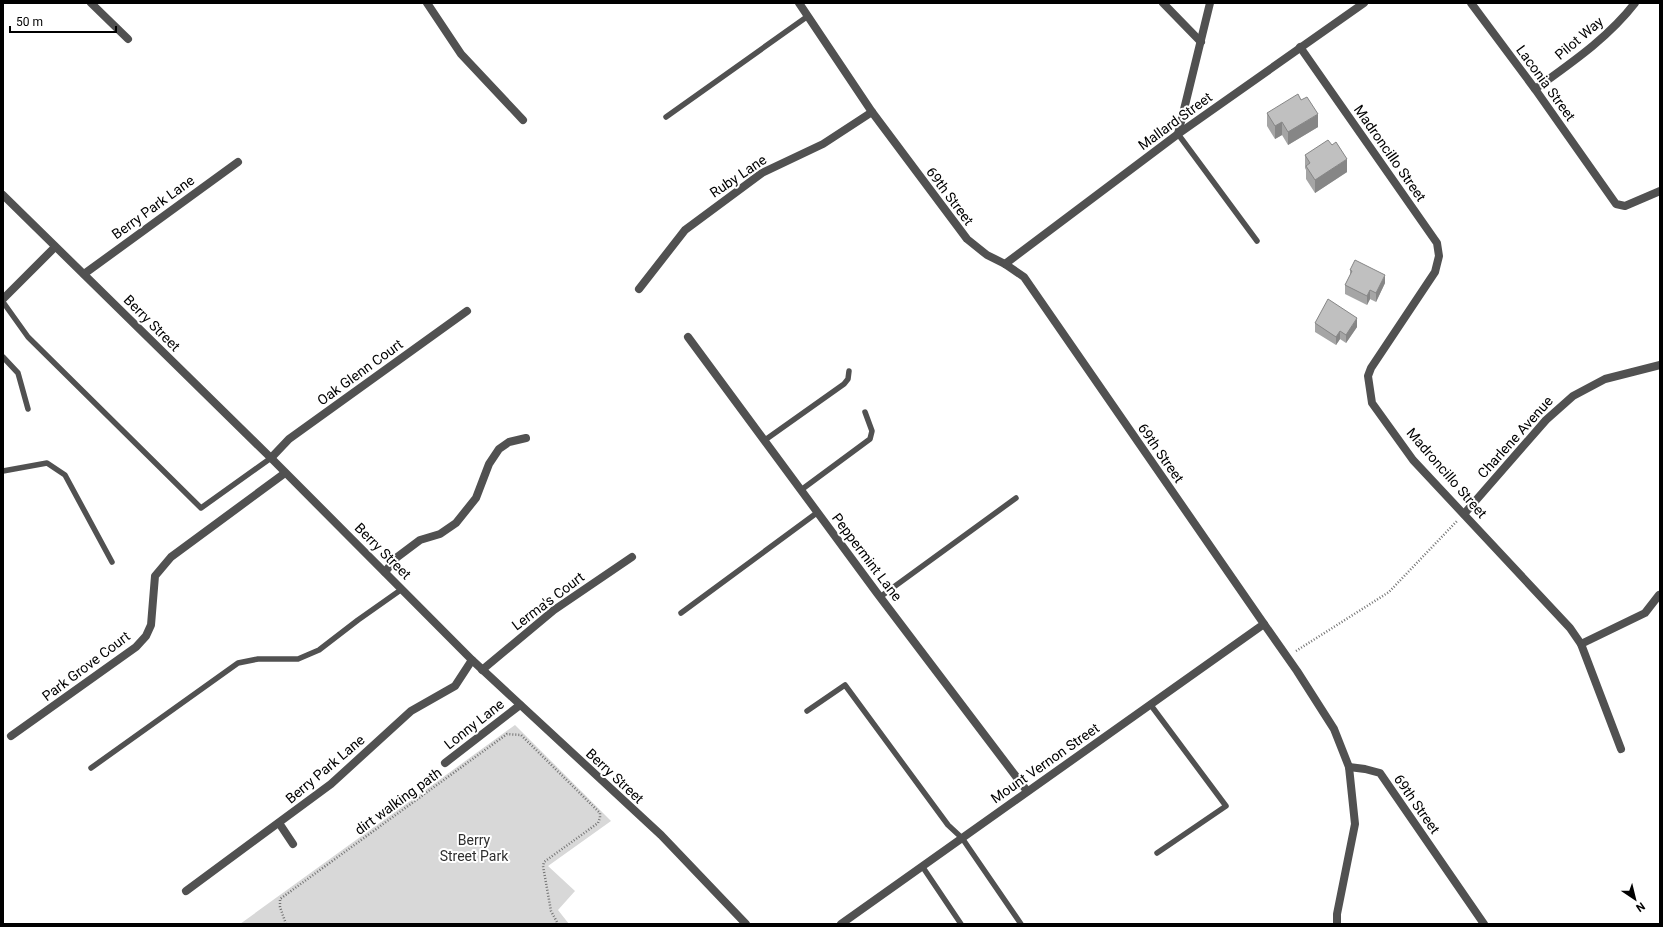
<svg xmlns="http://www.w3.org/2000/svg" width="1663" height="927" font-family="Roboto,sans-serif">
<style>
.green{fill:#d8d8d8}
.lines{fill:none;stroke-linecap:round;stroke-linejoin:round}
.path{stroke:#737373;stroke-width:2.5;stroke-dasharray:1 2;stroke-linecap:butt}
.service{stroke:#515151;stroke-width:5.5}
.minor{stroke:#515151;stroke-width:8}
.tertiary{stroke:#515151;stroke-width:8}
.wall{fill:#a5a5a5}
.shaded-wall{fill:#868686}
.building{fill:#c0c0c0;stroke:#868686}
.labels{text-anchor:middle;stroke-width:4;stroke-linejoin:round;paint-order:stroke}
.street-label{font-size:14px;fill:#000;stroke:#fff}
.park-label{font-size:14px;fill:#2f2f2f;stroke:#fff}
</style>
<rect width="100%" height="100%" fill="#fff"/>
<polygon class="green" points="515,725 611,821 548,866 575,891 558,910 569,924 240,924"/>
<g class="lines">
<g class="path">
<polyline points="1296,651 1389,592 1457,521"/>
<polyline points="286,924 280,907 280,899 507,734 521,735 600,813 600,818 598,823 544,862 543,866 551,911 558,924"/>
</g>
<g class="service">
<polyline points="666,117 808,16"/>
<polyline points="1178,134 1257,241"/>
<polyline points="3,302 28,337 201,508 271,458"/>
<polyline points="3,357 18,373 28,409"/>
<polyline points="765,440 844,384 848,379 849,371"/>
<polyline points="3,471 47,463 65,475 112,562"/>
<polyline points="801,490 870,439 872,431 865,412"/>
<polyline points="880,597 1016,498"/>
<polyline points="681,613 818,512"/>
<polyline points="1150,704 1226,806 1157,853"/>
<polyline points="807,711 845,685 948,825 962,838 1021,924"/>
<polyline points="91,768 238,663 258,659 298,659 319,650 358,620 402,589"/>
<polyline points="922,866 961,924"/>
</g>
<g class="minor">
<polyline points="91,3 128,39"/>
<polyline points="427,3 461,54 523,120"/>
<polyline points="1163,3 1201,42"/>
<polyline points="1471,3 1535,89 1616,204 1625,206 1660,191"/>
<polyline points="1300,47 1437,243 1439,256 1435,272 1371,368 1368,376 1372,403 1413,460 1570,628 1581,644 1621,749"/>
<path d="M1535,89c36,-26 73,-51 100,-86"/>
<polyline points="1178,134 1210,3"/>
<polyline points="3,195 271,458 472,660 661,835 746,924"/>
<polyline points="84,274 238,162"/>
<polyline points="639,289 685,230 762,173 823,144 872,112"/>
<polyline points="3,299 55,247"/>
<polyline points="688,337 877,593 1027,791"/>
<polyline points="271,458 289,439 467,311"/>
<polyline points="1464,514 1546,420 1573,396 1605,379 1660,365"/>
<polyline points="385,572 396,558 420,540 440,534 456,523 476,498 489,464 499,449 509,442 526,438"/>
<polyline points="1264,624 1297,671 1334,729 1349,767 1355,824 1337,914 1337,924"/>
<polyline points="1581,644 1645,613 1659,595"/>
<polyline points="482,670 554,610 632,557"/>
<polyline points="11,736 136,647 146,636 151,625 155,576 171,557 285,473"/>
<polyline points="445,763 520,705"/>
<polyline points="1349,767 1365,769 1380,773 1484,924"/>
<polyline points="279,823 293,844"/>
<polyline points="186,891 331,784 411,711 455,686 472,660"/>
</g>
<g class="tertiary">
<polyline points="799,3 872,112 967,239 987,255 1005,264 1024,277 1264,624 841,924"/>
<polyline points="1005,264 1178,134 1364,3"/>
</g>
</g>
<g class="wall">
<polygon points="1267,113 1318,127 1288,145 1282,135 1275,139 1267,126"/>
<polygon points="1305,155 1347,172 1315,193 1306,179 1306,170 1305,168"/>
<polygon points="1350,270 1385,283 1376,302 1370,299 1367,305 1345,294 1345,285 1350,275"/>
<polygon points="1315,323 1357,327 1346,343 1340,339 1336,345 1315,332"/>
</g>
<g class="shaded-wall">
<polygon points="1318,114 1318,127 1288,145 1288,132"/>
<polygon points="1282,122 1282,135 1275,139 1275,126"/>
<polygon points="1347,159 1347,172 1315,193 1315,180"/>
<polygon points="1385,275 1385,283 1376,302 1376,293"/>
<polygon points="1370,290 1370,299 1367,305 1367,296"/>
<polygon points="1357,318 1357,327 1346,343 1346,335"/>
<polygon points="1340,331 1340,339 1336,345 1336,337"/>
</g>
<g class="building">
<polygon points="1298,94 1301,100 1307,97 1318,114 1288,132 1282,122 1275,126 1267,113"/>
<polygon points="1328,140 1332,145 1336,142 1347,159 1315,180 1306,166 1310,163 1305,155"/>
<polygon points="1355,260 1385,275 1376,293 1370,290 1367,296 1345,285 1352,271 1350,270"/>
<polygon points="1328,299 1357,318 1346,335 1340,331 1336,337 1315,323"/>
</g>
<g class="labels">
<g class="street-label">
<text transform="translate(1579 38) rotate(-40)" y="5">Pilot Way</text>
<text transform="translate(1546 83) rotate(54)" y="5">Laconia Street</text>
<text transform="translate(1175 121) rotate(-36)" y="5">Mallard Street</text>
<text transform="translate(1390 153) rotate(55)" y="5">Madroncillo Street</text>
<text transform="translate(738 176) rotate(-34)" y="5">Ruby Lane</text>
<text transform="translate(950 196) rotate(53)" y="5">69th Street</text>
<text transform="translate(153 207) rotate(-36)" y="5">Berry Park Lane</text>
<text transform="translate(152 323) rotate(45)" y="5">Berry Street</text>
<text transform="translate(360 372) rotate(-36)" y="5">Oak Glenn Court</text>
<text transform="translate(1515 437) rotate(-48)" y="5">Charlene Avenue</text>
<text transform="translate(1161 453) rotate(55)" y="5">69th Street</text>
<text transform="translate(1447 473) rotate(49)" y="5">Madroncillo Street</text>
<text transform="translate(383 551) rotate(45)" y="5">Berry Street</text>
<text transform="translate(867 557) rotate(53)" y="5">Peppermint Lane</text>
<text transform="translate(548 601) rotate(-37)" y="5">Lerma's Court</text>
<text transform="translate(86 666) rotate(-37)" y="5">Park Grove Court</text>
<text transform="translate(474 724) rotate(-38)" y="5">Lonny Lane</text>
<text transform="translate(1045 763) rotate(-35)" y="5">Mount Vernon Street</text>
<text transform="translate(325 769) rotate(-40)" y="5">Berry Park Lane</text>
<text transform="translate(615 776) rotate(43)" y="5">Berry Street</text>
<text transform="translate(398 801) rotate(-36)" y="5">dirt walking path</text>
<text transform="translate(1417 804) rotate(55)" y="5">69th Street</text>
</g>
<g class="park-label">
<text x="474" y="845">Berry<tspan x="474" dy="16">Street Park</tspan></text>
</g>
</g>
<rect width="1663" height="927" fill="none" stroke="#000000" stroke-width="8"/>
<g transform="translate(1635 899) rotate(145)" stroke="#ffffff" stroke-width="3" paint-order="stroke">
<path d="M0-3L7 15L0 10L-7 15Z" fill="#000000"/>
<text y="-6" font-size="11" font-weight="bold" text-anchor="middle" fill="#000000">N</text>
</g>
<path d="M10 26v6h106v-6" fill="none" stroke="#000000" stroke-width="2"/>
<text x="16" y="26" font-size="12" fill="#000000" stroke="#ffffff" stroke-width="3" paint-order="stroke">50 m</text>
</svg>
